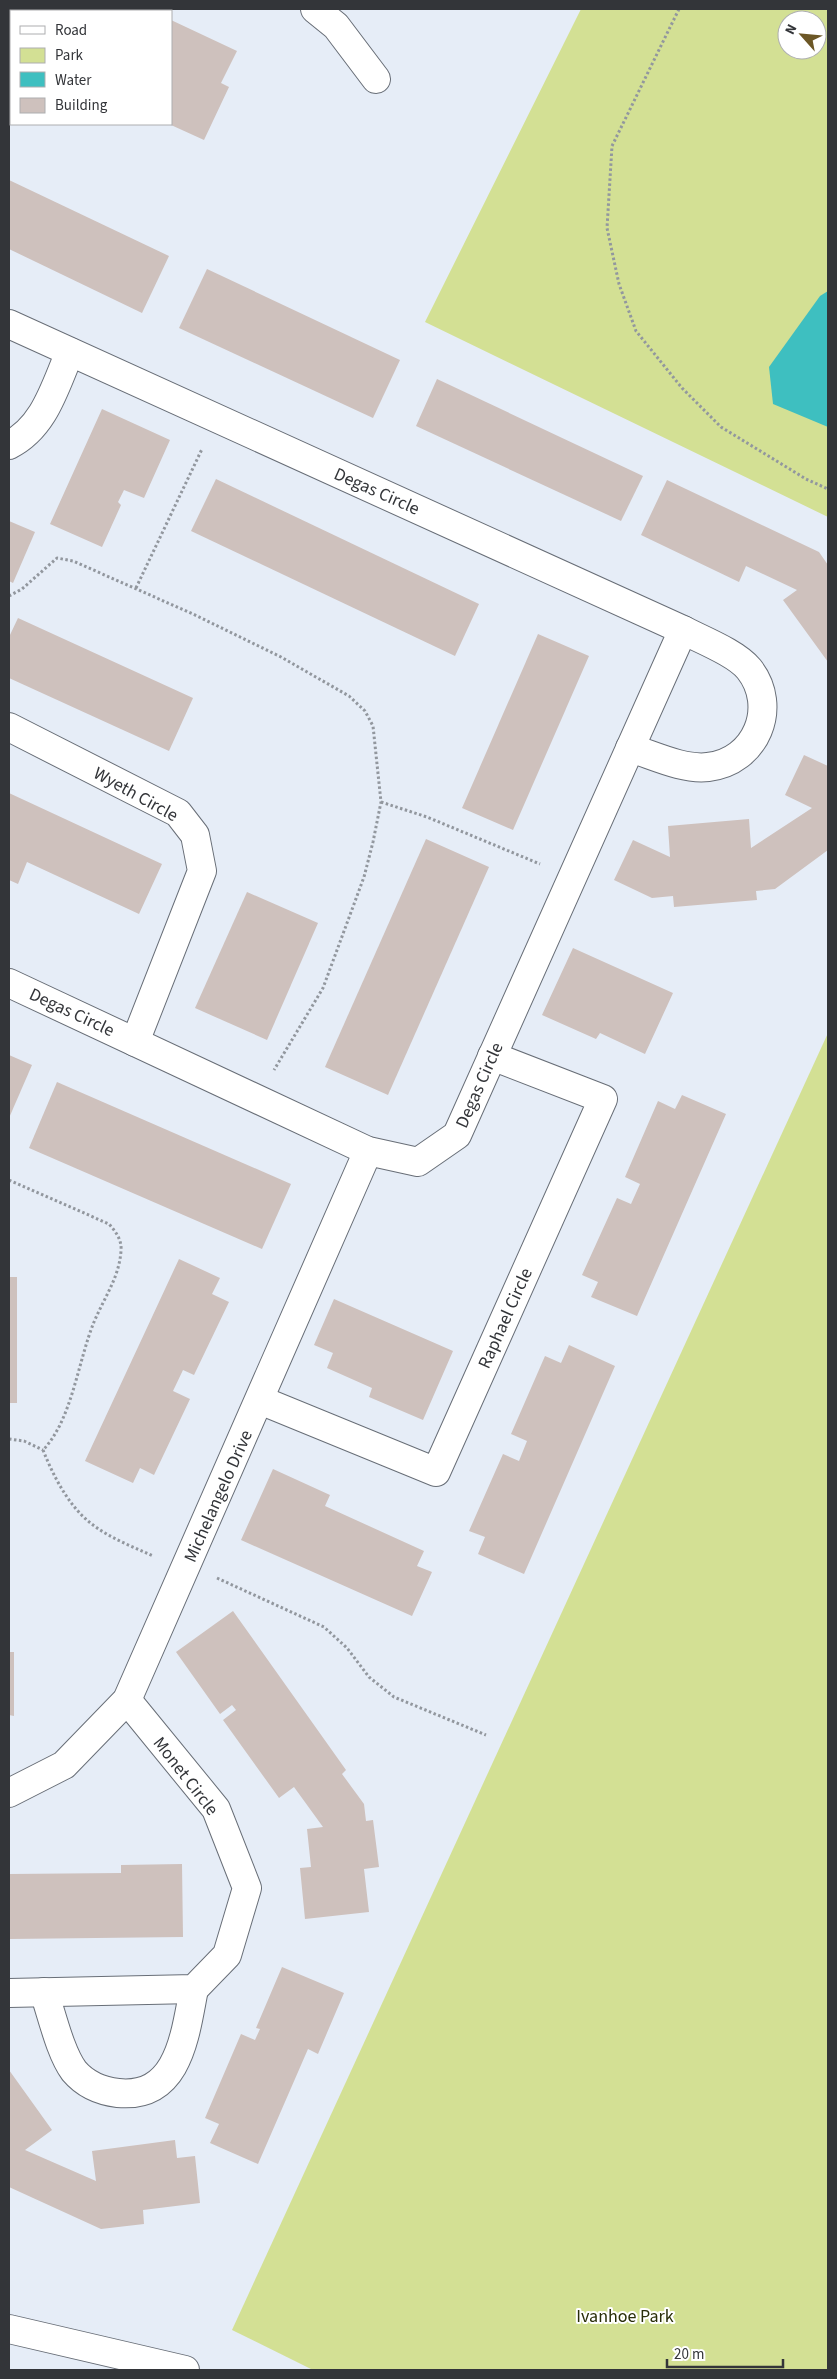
<svg xmlns="http://www.w3.org/2000/svg" width="837" height="2379" font-family="'Source Sans 3',sans-serif">
<style>
.green{fill:#d3e094;fill-rule:evenodd}
.water{fill:#3ebfc0}
.building{fill:#cec1bd}
.lines{fill:none;stroke-linecap:round;stroke-linejoin:round}
.street-casing{stroke:#686e77;stroke-width:30}
.path{stroke:#92979e;stroke-width:3;stroke-dasharray:2.5 2.5;stroke-linecap:butt}
.street{stroke:#fff;stroke-width:28}
.labels{text-anchor:middle;stroke-width:4;stroke-linejoin:round;paint-order:stroke}
.street-label{font-size:18px;fill:#333539;stroke:#fff}
.park-label{font-size:18px;fill:#282d08;stroke:#fff}
</style>
<rect width="100%" height="100%" fill="#e6edf7"/>
<g class="green">
<path d="M581,9h247v508l-403,-195zM787,20h30v30h-30z"/>
<polygon points="828,1033 828,2370 313,2370 232,2330"/>
</g>
<polygon class="water" points="828,291 828,427 773,404 769,367 820,296"/>
<g class="building">
<polygon points="9,9 148,9 153,11 11,11 11,48 9,46"/>
<polygon points="171,20 237,51 221,83 229,87 204,140 171,125"/>
<polygon points="9,180 169,256 142,313 9,249"/>
<polygon points="207,269 400,360 373,418 179,328"/>
<polygon points="437,379 643,476 621,521 416,426"/>
<polygon points="102,409 170,440 144,498 124,490 118,502 121,505 102,547 50,524"/>
<polygon points="216,479 479,604 455,656 191,531"/>
<polygon points="667,480 819,552 828,565 828,662 783,600 797,590 746,566 739,582 641,535"/>
<polygon points="9,521 35,532 13,583 9,581"/>
<polygon points="18,618 193,698 169,751 9,678 9,637"/>
<polygon points="538,634 589,656 513,830 462,808"/>
<polygon points="804,755 828,766 828,850 775,889 756,891 757,900 674,907 673,896 652,898 614,880 633,840 670,857 668,826 749,819 751,848 812,808 785,795"/>
<polygon points="9,793 162,864 139,914 27,862 18,884 9,880"/>
<polygon points="426,839 489,867 388,1095 325,1067"/>
<polygon points="247,892 318,923 267,1040 195,1008"/>
<polygon points="573,948 673,993 645,1054 600,1033 596,1039 542,1015"/>
<polygon points="9,1055 32,1065 9,1118"/>
<polygon points="57,1082 291,1184 262,1249 29,1148"/>
<polygon points="682,1095 726,1114 637,1316 591,1297 598,1282 582,1275 617,1198 631,1204 640,1184 625,1177 658,1101 675,1109"/>
<polygon points="179,1259 220,1278 212,1294 229,1302 194,1375 183,1370 173,1391 190,1399 154,1475 140,1468 133,1483 85,1461"/>
<rect x="9" y="1277" width="8" height="126"/>
<polygon points="334,1299 453,1351 423,1420 369,1397 372,1388 327,1368 333,1353 314,1345"/>
<polygon points="569,1345 615,1366 524,1574 478,1554 485,1537 469,1531 503,1454 519,1461 527,1441 511,1434 545,1356 561,1363"/>
<polygon points="273,1469 330,1495 325,1506 424,1551 417,1566 432,1572 412,1616 241,1540"/>
<polygon points="233,1611 346,1770 342,1774 364,1804 366,1821 373,1820 379,1867 364,1869 369,1912 305,1919 300,1868 311,1867 307,1829 323,1827 294,1787 279,1798 223,1720 236,1710 232,1705 220,1714 176,1652"/>
<polygon points="9,1652 14,1652 14,1716 9,1715"/>
<polygon points="182,1864 183,1937 9,1939 9,1874 121,1873 121,1865"/>
<polygon points="282,1967 344,1993 318,2054 308,2049 258,2164 210,2143 219,2124 205,2118 241,2034 255,2040 260,2029 256,2028"/>
<polygon points="9,2070 52,2130 25,2150 96,2181 92,2151 175,2140 177,2158 195,2156 200,2203 143,2210 144,2224 101,2229 9,2187"/>
</g>
<g class="lines">
<g class="street-casing">
<g id="street">
<polyline points="315,9 336,26 376,79"/>
<polyline points="9,324 683,630 457,1135 418,1162 368,1151 9,983"/>
<path d="M9,445c36,-18 46,-59 61,-93"/>
<polyline points="9,727 178,813 195,835 202,871 135,1042"/>
<path d="M630,748c23,7 53,22 78,19 48,-5 71,-60 41,-98 -13,-16 -47,-29 -66,-39"/>
<polyline points="260,1400 436,1472 603,1099 492,1056"/>
<polyline points="9,1793 64,1765 127,1700 368,1151"/>
<path d="M44,1992c8,23 16,60 30,79 11,13 27,20 44,22 62,6 67,-60 76,-104"/>
<polyline points="9,1993 194,1989 227,1955 247,1888 216,1809 127,1700"/>
<polyline points="9,2329 185,2370"/>
</g>
</g>
<g class="path">
<polyline points="679,9 612,146 607,228 619,284 636,331 682,388 721,427 806,479 828,489"/>
<polyline points="136,588 202,449"/>
<polyline points="9,596 22,589 57,558 73,561 193,614 281,657 349,696 365,711 373,726 381,802 373,842 364,877 323,988 274,1070"/>
<polyline points="381,802 427,817 540,864"/>
<path d="M9,1180l100,44c7,8 13,16 12,27 -2,27 -17,47 -27,71 -16,39 -22,98 -51,128 10,25 24,53 45,71 19,16 43,25 65,35"/>
<polyline points="9,1439 24,1441 43,1450"/>
<polyline points="217,1578 324,1627 347,1648 369,1677 394,1697 486,1735"/>
</g>
<use href="#street" class="street"/>
</g>
<g class="labels">
<g class="street-label">
<text transform="translate(377 491) rotate(24)" y="6">Degas Circle</text>
<text transform="translate(136 794) rotate(29)" y="6">Wyeth Circle</text>
<text transform="translate(72 1012) rotate(25)" y="6">Degas Circle</text>
<text transform="translate(479 1085) rotate(-66)" y="6">Degas Circle</text>
<text transform="translate(505 1318) rotate(-66)" y="6">Raphael Circle</text>
<text transform="translate(218 1496) rotate(-66)" y="6">Michelangelo Drive</text>
<text transform="translate(186 1776) rotate(52)" y="6">Monet Circle</text>
</g>
<g class="park-label">
<text x="625" y="2322">Ivanhoe Park</text>
</g>
</g>
<rect width="837" height="2379" fill="none" stroke="#333539" stroke-width="20"/>
<rect x="10" y="10" width="162" height="115" fill="#ffffff" stroke="#adaeb0"/>
<rect x="20" y="26" width="25" height="8" fill="#ffffff" stroke="#adaeb0"/>
<text x="55" y="35" font-size="15" fill="#333539">Road</text>
<rect x="20" y="48" width="25" height="15" fill="#d3e094" stroke="#adaeb0"/>
<text x="55" y="60" font-size="15" fill="#333539">Park</text>
<rect x="20" y="72" width="25" height="15" fill="#3ebfc0" stroke="#adaeb0"/>
<text x="55" y="85" font-size="15" fill="#333539">Water</text>
<rect x="20" y="98" width="25" height="15" fill="#cec1bd" stroke="#adaeb0"/>
<text x="55" y="110" font-size="15" fill="#333539">Building</text>
<g transform="translate(802 35) rotate(297)"><circle r="24" fill="#ffffff" stroke="#adaeb0"/>
<path d="M0-4L9 19L0 12L-9 19Z" fill="#6c5726"/>
<text y="-8" font-size="14" font-weight="bold" text-anchor="middle" fill="#333539">N</text>
</g>
<path d="M667 2359v8h116v-8" fill="none" stroke="#333539" stroke-width="2.5"/>
<text x="674" y="2359" font-size="15" fill="#333539" stroke="#ffffff" stroke-width="4" paint-order="stroke">20 m</text>
</svg>
